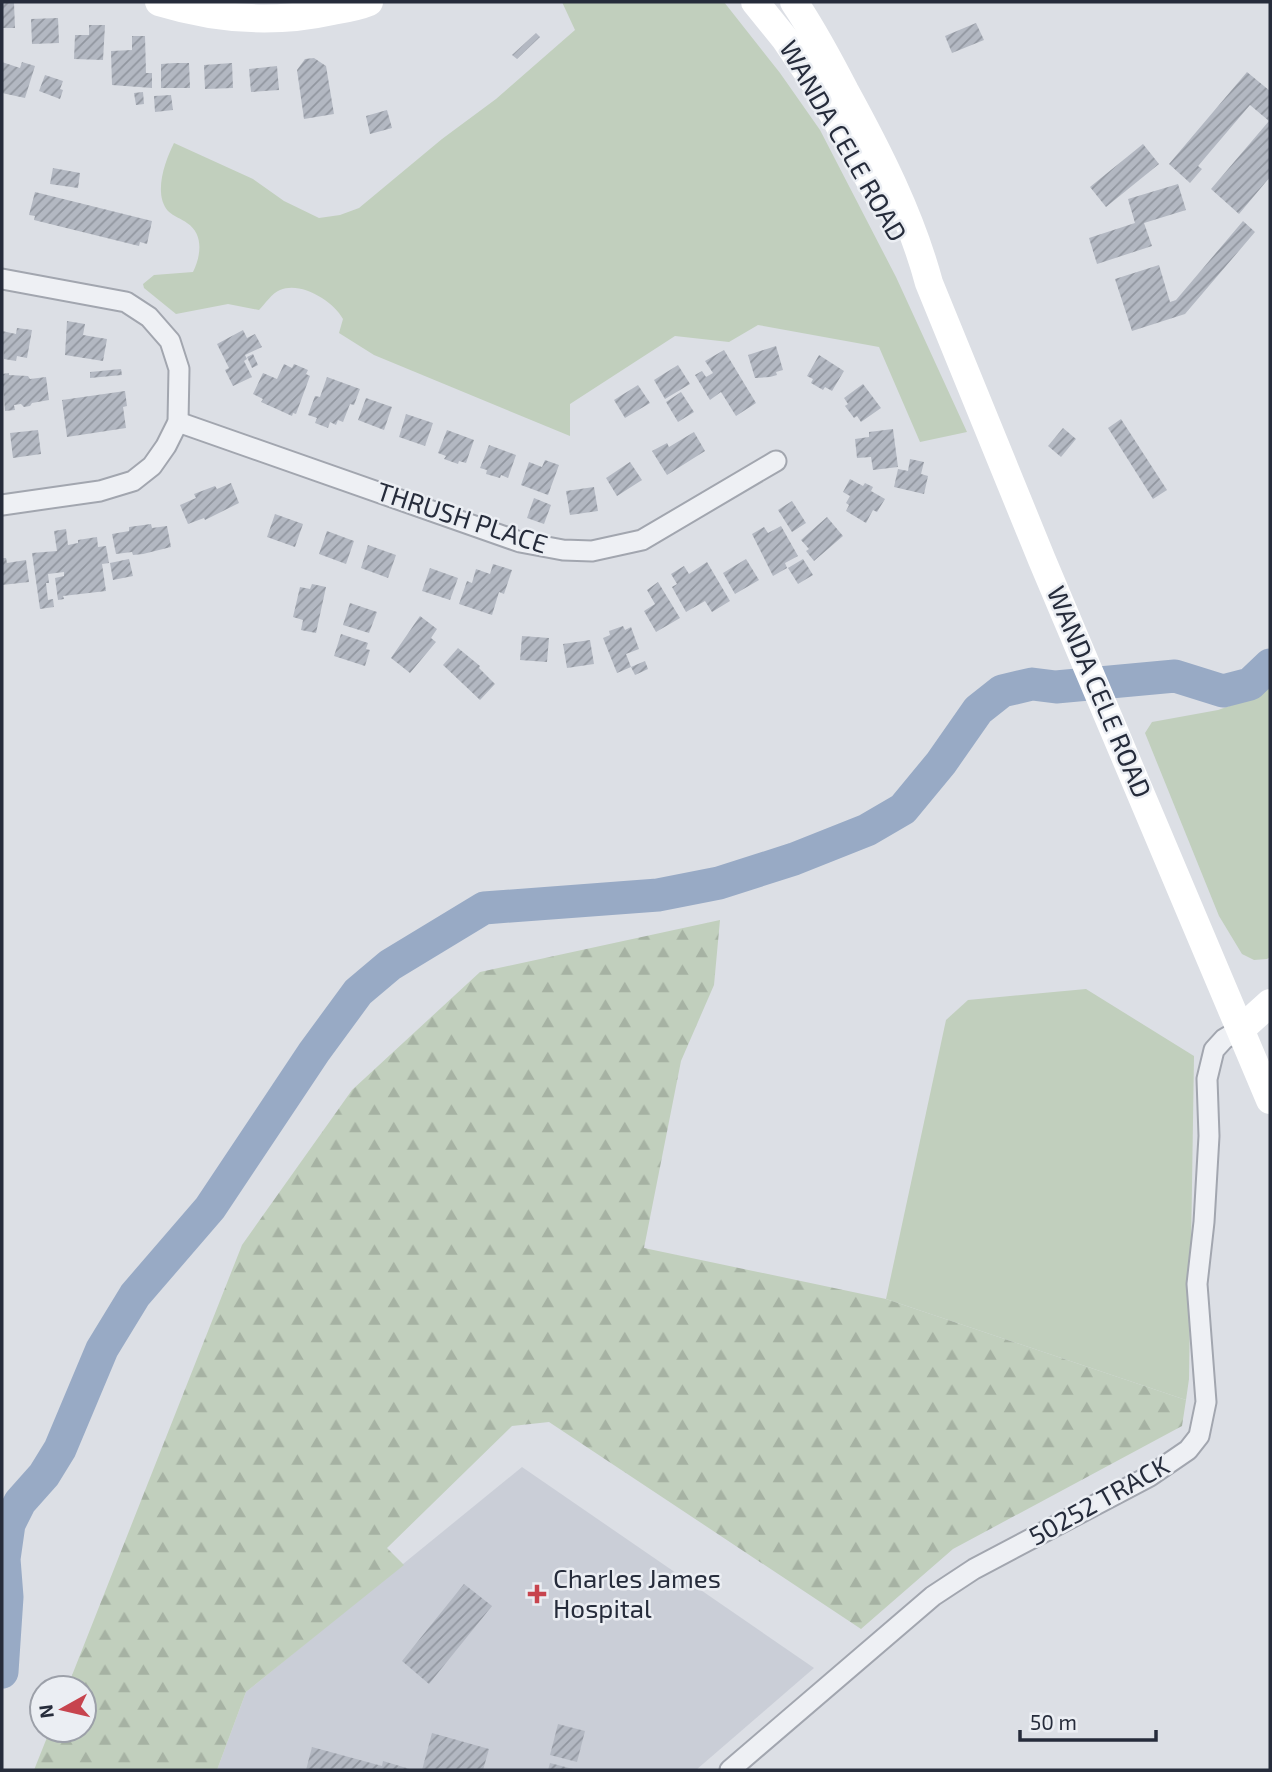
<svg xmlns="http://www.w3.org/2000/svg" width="1272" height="1772" font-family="'Exo 2',sans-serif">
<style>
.built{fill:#caced7}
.green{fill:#c1cfbd}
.forest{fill:url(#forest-firs)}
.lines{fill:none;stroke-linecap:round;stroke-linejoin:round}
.river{stroke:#98aac5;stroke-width:33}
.building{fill:url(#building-hatch)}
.street-casing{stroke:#a2a6af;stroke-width:23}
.street{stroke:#eef0f4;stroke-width:19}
.secondary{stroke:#fff;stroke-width:28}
.poi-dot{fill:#c7444e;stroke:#ebeef3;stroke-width:2.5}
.labels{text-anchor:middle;stroke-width:5;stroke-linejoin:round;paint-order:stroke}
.street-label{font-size:26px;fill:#262c3b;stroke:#ebeef3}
.poi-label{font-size:26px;fill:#262c3b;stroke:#ebeef3;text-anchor:start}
</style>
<defs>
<pattern id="forest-firs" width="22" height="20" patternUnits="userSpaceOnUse" patternTransform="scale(1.75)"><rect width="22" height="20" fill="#c1cfbd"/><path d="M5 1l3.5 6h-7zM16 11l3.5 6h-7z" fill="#a6b2a3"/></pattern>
<pattern id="building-hatch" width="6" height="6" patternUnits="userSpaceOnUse" patternTransform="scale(1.75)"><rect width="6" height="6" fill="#b3b8c2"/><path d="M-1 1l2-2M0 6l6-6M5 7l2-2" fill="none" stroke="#91969f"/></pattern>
</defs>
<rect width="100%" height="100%" fill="#dcdfe5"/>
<polygon class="built" points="522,1467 814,1668 696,1770 217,1770 246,1692"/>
<g class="green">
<path d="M562,2h162l56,71 40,57 76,147 71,155 -47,10 -41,-95 -121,-22 -29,17 -54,-6 -105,68v32l-196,-81 -35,-22 4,-14c-10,-18 -42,-38 -63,-29 -8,3 -15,14 -21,20l-31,-6 -52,10 -32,-26 -1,-4 11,-9 39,-3c8,-16 11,-38 -6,-49 -5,-4 -14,-7 -19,-12 -15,-17 -3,-50 6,-68l79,36 31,22 35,17 21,-3 19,-7 83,-69 54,-40 79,-69z"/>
<polygon points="1270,678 1270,957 1267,959 1254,960 1242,954 1219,916 1145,733 1152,722 1218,710 1238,703"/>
<polygon points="1086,989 1194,1056 1189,1379 1186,1400 886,1299 946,1020 968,1000"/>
</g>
<polygon class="forest" points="720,920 714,985 681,1061 644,1248 886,1299 1186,1400 1182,1426 953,1549 861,1629 549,1422 512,1426 387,1548 404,1565 246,1692 217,1770 34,1770 50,1730 84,1730 84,1688 67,1688 242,1245 352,1090 480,972"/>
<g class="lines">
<polyline class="river" points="2,1672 7,1597 4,1559 9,1524 20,1502 44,1475 60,1449 102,1349 135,1295 210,1208 314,1052 358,992 390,965 484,908 658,895 719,883 794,859 867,830 903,809 941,763 978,710 1002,691 1032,684 1056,687 1175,676 1223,691 1250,684 1270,665"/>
</g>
<g class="building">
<polygon points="2,3 14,3 15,28 2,28"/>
<polygon points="58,18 59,43 32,44 31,19"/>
<polygon points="976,23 984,40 952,53 945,36"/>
<polygon points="89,25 105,25 103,60 74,59 75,35 89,35"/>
<polygon points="536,33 540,37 517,59 512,55"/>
<polygon points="132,36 145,36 146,73 152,73 152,88 112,85 111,51 132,50"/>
<polygon points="314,58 326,66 334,114 304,119 297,70 305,59"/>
<polygon points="2,62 20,68 22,62 35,66 25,98 2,93"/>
<polygon points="175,63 189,63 190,88 161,88 161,64"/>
<polygon points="232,63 233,88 205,89 204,65"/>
<polygon points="277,66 279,90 251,92 249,69"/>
<polygon points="1247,72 1270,91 1270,177 1239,214 1211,189 1269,121 1250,105 1198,166 1202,169 1190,183 1169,164"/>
<polygon points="45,75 63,81 60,89 63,90 60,99 39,91"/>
<polygon points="143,92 144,104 136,105 134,93"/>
<polygon points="171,95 173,110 155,112 154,96"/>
<polygon points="387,110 392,128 370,134 366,116"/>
<polygon points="1143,144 1159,164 1106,207 1090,187"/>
<polygon points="53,168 80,173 78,188 50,184"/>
<polygon points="1178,184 1186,210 1144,223 1152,246 1097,264 1089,238 1135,223 1128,199"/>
<polygon points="35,192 152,221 147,244 140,242 139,246 34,220 35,216 29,215"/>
<polygon points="1243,221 1255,232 1185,314 1132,331 1115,279 1159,265 1170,302 1176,300"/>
<polygon points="67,321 85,324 83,335 107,339 103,361 65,355"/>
<polygon points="17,328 32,330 27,358 17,356 16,361 4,359 2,331 16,334"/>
<polygon points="243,330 247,338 255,334 262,347 245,355 247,359 244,361 252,377 233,386 225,370 229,368 217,344"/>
<polygon points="776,346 783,370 776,372 777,375 770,377 755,378 748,355"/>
<polygon points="724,350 756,403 736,416 721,392 710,400 695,375 702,371 706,377 713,373 705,361"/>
<polygon points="253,354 258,365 252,368 247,357"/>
<polygon points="819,355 844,371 832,391 825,387 823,390 811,383 813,379 807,376"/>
<polygon points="284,364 292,368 294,364 308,370 306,374 310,376 296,414 293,413 292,416 261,402 263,399 253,394 263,373 277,379"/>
<polygon points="678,365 690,384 665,399 654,380"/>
<polygon points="121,369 122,375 90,378 90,372"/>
<polygon points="9,373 9,375 28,376 30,379 46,377 49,400 32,403 30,406 24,407 21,404 14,405 15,410 5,411 2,374"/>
<polygon points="327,377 360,389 354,405 350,404 343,422 338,420 336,425 330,422 328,428 315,423 317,418 308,415 315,396 320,397"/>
<polygon points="863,384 881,408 861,422 857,416 854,418 845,406 848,404 844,398"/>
<polygon points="638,385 650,403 625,418 614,400"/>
<polygon points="125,391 127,406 123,407 126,428 67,437 62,400"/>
<polygon points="681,392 694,412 678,422 666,402"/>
<polygon points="366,398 392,407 384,430 358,420"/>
<polygon points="406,414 433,423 425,446 399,437"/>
<polygon points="1121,419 1167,490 1153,499 1108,428"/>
<polygon points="1063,428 1076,439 1061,457 1048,446"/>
<polygon points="893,429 898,467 873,470 871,457 857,458 855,439 869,437 869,432"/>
<polygon points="38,430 41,454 13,458 10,433"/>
<polygon points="447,430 474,440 466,463 459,461 458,464 444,459 446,456 438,453"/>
<polygon points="694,432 705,451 667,475 652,451 667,443 669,447"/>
<polygon points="489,445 516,455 508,478 501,475 500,478 486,474 487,470 480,468"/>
<polygon points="910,459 924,462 921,474 928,476 924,494 894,487 898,469 908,471"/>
<polygon points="545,460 559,465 548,495 521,485 529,462 542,467"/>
<polygon points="630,462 642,480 617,496 606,478"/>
<polygon points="850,479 863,486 865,483 873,487 871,491 885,499 877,512 873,510 866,523 846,511 849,505 846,503 850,496 843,492"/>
<polygon points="231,483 239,503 205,520 204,518 188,524 180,505 196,498 194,494 215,486 217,489"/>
<polygon points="594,487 598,511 570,515 566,491"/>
<polygon points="534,498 551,505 544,524 527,518"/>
<polygon points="792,501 806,523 792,532 778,510"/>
<polygon points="275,514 303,524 295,547 267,537"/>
<polygon points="827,517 843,536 814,561 806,551 809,549 801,540"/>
<polygon points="151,524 152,528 167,526 171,547 143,554 133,555 132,552 116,554 112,534 129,531 129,527"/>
<polygon points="781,526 798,556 785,563 787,568 773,576 752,534 764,527 768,533"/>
<polygon points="66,529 68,545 78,543 78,540 97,537 98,547 106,546 109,563 102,564 106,591 63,596 64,599 58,600 55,578 64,576 64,572 48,574 49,583 46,583 48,600 53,599 54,607 40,609 32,553 57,551 54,531"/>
<polygon points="327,531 354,541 346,564 319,554"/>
<polygon points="368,545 396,555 388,578 361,568"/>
<polygon points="2,558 6,558 7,563 26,560 29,582 2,585"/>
<polygon points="129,559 133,576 113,580 110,563"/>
<polygon points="746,559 759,580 735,594 723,573"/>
<polygon points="803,559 813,575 798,584 788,568"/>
<polygon points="707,562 730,601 712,612 705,601 686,612 672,587 677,584 671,574 684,566 689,574"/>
<polygon points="493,564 512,570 504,594 499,592 492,615 459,604 467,581 472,583 476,569 490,574"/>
<polygon points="430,568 458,578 450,600 422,591"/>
<polygon points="658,582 680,618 656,632 644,611 655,604 647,590"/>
<polygon points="312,584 326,587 316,633 301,630 303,620 293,617 300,587 310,589"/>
<polygon points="350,603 377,612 369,633 343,625"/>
<polygon points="420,616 437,629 431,638 436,642 410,673 391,658"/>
<polygon points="623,626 625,630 631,627 639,649 626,654 631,667 617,673 603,638 610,635 609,631"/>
<polygon points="341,634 368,643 366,649 370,650 365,666 334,656"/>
<polygon points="522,636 549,638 547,662 520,660"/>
<polygon points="590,640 594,664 567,668 563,644"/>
<polygon points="458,648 480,666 479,668 495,684 480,700 443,665"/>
<polygon points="645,661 648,669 635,675 631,667"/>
<polygon points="464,1584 492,1606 429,1684 402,1661"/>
<polygon points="558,1724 585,1731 577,1762 550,1755"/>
<polygon points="432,1733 489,1749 483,1770 422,1770"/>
<polygon points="312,1747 382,1766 383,1761 413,1770 306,1770"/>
<polygon points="550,1763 573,1769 573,1770 548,1770"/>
</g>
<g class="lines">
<g class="street-casing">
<g id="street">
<polyline points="2,279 126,302 149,317 170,341 179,369 178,422 166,446 152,466 133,481 100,491 2,505"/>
<polyline points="178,422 520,542 563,550 592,551 642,540 776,461"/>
<polyline points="730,1770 933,1596 974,1569 1150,1476 1188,1450 1199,1436 1206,1402 1197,1284 1204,1222 1209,1136 1207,1079 1214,1050 1224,1039 1241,1029"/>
</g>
</g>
<use href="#street" class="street"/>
<g class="secondary">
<path d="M159,2c56,17 115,22 173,9 12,-2 25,-4 37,-9"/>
<polyline points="755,2 785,39 820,91 880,199"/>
<path d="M794,2c19,28 35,58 51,89 33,60 66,125 84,192l113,277 228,540"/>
<polyline points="1241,1029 1270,1003"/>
</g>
</g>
<path class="poi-dot" d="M533.5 1583.5h7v7h7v7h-7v7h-7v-7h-7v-7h7z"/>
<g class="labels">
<g class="street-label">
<text transform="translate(843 141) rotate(60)" y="9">WANDA CELE ROAD</text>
<text transform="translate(462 518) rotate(18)" y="9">THRUSH PLACE</text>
<text transform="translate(1099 692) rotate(67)" y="9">WANDA CELE ROAD</text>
<text transform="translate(1099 1501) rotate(-29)" y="9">50252 TRACK</text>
</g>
<g class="poi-label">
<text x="553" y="1588">Charles James<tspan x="553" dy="30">Hospital</tspan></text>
</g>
</g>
<rect width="1272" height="1772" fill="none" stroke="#262c3b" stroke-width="7"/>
<g transform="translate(63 1709) rotate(262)"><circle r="33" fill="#ebeef3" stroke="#9ca0a9" stroke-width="2"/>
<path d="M0-5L12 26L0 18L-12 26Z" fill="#c7444e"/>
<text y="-10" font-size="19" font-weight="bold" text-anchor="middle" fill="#262c3b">N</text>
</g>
<path d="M1020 1730v10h136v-10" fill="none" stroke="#262c3b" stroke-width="3.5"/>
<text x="1030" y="1730" font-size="21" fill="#262c3b" stroke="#ebeef3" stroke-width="5" paint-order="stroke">50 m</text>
</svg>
